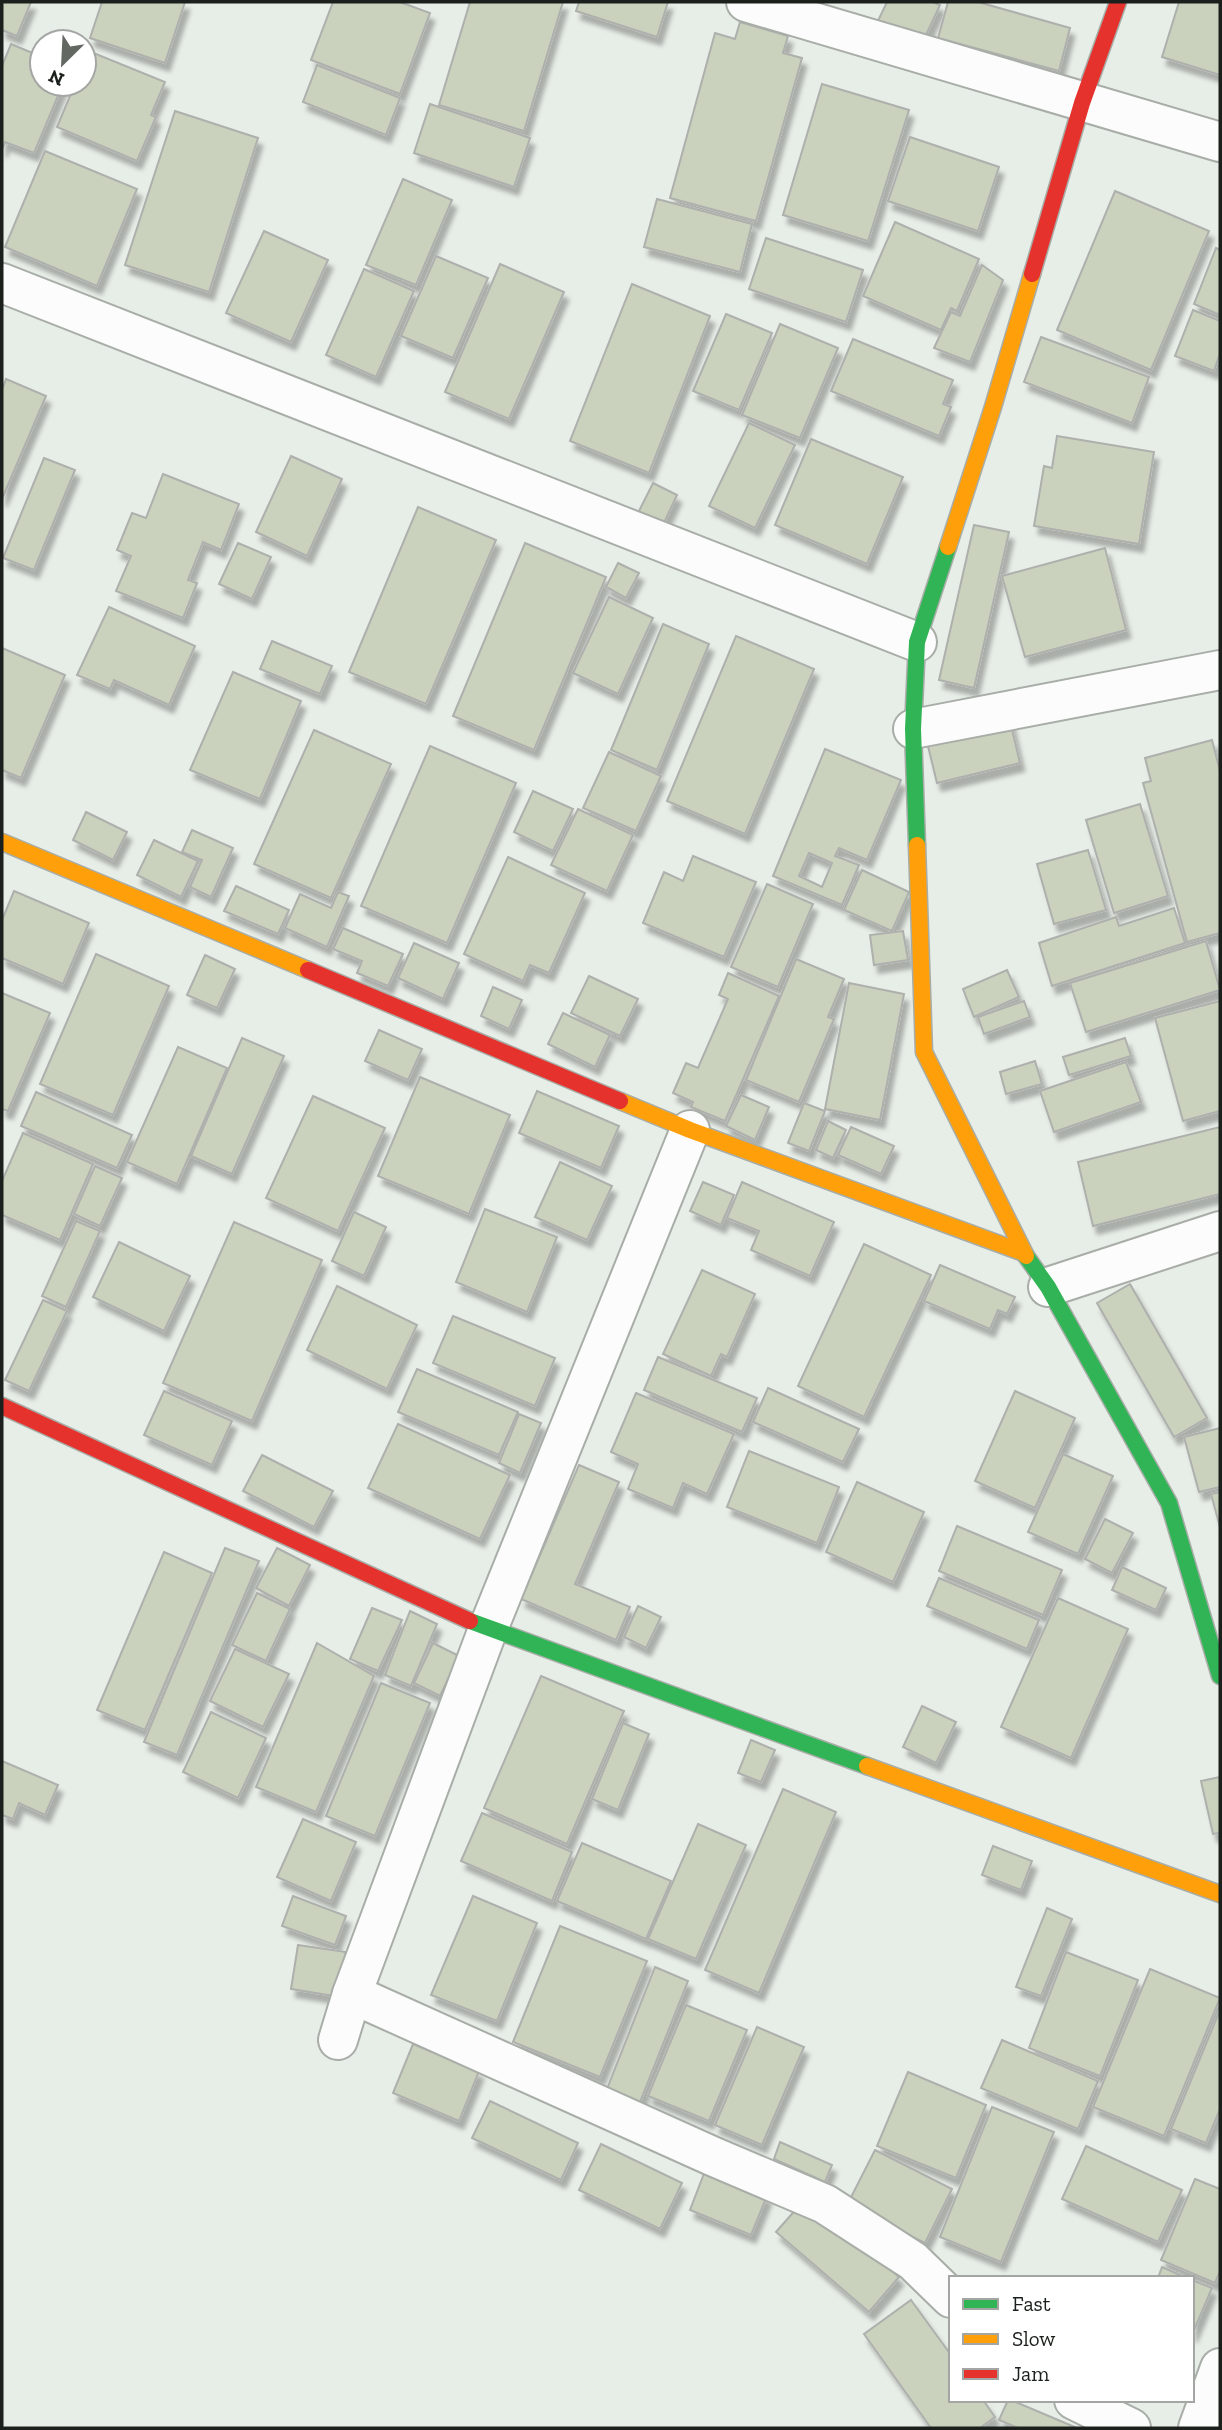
<svg xmlns="http://www.w3.org/2000/svg" width="1222" height="2430" font-family="'Zilla Slab',serif">
<style>
.building{fill:#cad2be;stroke:#adb0ac;stroke-width:2;fill-rule:evenodd;filter:url(#shadow)}
.lines{fill:none;stroke-linecap:round;stroke-linejoin:round}
.street-casing{stroke:#a8ada8;stroke-width:42}
.fast-casing{stroke:#a8ada8;stroke-width:19}
.slow-casing{stroke:#a8ada8;stroke-width:19}
.jam-casing{stroke:#a8ada8;stroke-width:19}
.street{stroke:#fbfcfb;stroke-width:38}
.fast{stroke:#30b455;stroke-width:16}
.slow{stroke:#ff9f0a;stroke-width:16}
.jam{stroke:#e5322d;stroke-width:16}
</style>
<defs>
<filter id="shadow"><feDropShadow dx="4.5" dy="8" stdDeviation="2" flood-color="#0004"/></filter>
</defs>
<rect width="100%" height="100%" fill="#e7ede7"/>
<g class="building">
<polygon points="2,2 31,2 17,36 2,30"/>
<polygon points="102,2 185,2 165,63 90,38"/>
<polygon points="333,2 400,2 430,13 400,94 311,60"/>
<polygon points="470,2 563,2 524,131 439,105"/>
<polygon points="579,2 668,2 657,37 576,11"/>
<polygon points="887,2 933,2 940,5 920,48 875,27"/>
<polygon points="948,2 978,2 1070,28 1059,71 938,38"/>
<polygon points="1179,2 1220,2 1220,75 1162,57"/>
<polygon points="740,22 788,36 783,53 802,58 756,221 670,198 715,33 735,39"/>
<polygon points="11,44 42,57 42,84 63,84 34,153 5,142 2,150 2,66"/>
<polygon points="91,52 165,82 151,115 156,117 137,161 57,127 75,84 84,84 84,70"/>
<polygon points="317,65 400,98 386,135 303,102"/>
<polygon points="822,84 909,110 868,241 783,215"/>
<polygon points="430,104 530,138 514,187 414,153"/>
<polygon points="175,111 258,138 209,292 125,265"/>
<polygon points="910,137 999,167 978,231 888,201"/>
<polygon points="45,151 137,189 97,286 5,247"/>
<polygon points="403,179 452,200 416,285 366,265"/>
<polygon points="1115,191 1209,231 1151,370 1057,330"/>
<polygon points="657,199 752,224 740,272 644,247"/>
<polygon points="895,222 979,259 957,311 951,308 941,330 863,296"/>
<polygon points="264,231 328,260 291,342 226,313"/>
<polygon points="766,238 863,270 846,322 749,289"/>
<polygon points="1216,248 1220,250 1220,315 1194,304"/>
<polygon points="436,256 488,278 453,358 401,336"/>
<polygon points="500,264 564,292 509,419 445,392"/>
<polygon points="982,265 1003,280 970,362 934,348 951,312 960,316"/>
<polygon points="364,269 414,291 376,377 326,355"/>
<polygon points="632,284 710,316 649,473 570,441"/>
<polygon points="1193,310 1220,321 1220,353 1214,371 1175,356"/>
<polygon points="726,314 772,333 739,410 693,391"/>
<polygon points="780,324 838,348 800,438 742,415"/>
<polygon points="1041,337 1149,377 1132,423 1024,382"/>
<polygon points="853,339 953,380 943,404 951,407 939,436 831,391"/>
<polygon points="6,379 46,396 2,499 2,390"/>
<polygon points="749,423 795,445 755,528 709,506"/>
<polygon points="1057,436 1154,452 1139,544 1034,526 1044,466 1052,468"/>
<polygon points="811,439 903,477 867,564 775,525"/>
<polygon points="291,456 342,479 307,556 256,532"/>
<polygon points="44,458 75,470 34,570 3,558"/>
<polygon points="163,474 239,504 221,550 203,542 188,580 197,583 183,618 116,591 131,556 117,550 132,513 146,518"/>
<polygon points="653,483 677,495 663,525 638,513"/>
<polygon points="418,507 496,540 426,704 349,672"/>
<polygon points="974,525 1009,532 974,688 939,680"/>
<polygon points="238,543 271,557 252,599 219,584"/>
<polygon points="525,543 606,577 534,750 453,716"/>
<polygon points="1105,548 1126,630 1025,657 1002,576"/>
<polygon points="618,563 639,573 626,598 606,587"/>
<polygon points="609,597 653,618 618,694 573,673"/>
<polygon points="109,607 195,646 169,705 114,680 110,689 77,675"/>
<polygon points="663,624 709,644 657,770 611,750"/>
<polygon points="736,636 814,669 745,834 667,801"/>
<polygon points="272,641 332,666 320,694 260,669"/>
<polygon points="2,648 65,675 21,778 2,770"/>
<polygon points="233,672 301,701 260,799 190,770"/>
<polygon points="1010,721 1020,763 937,783 927,742"/>
<polygon points="314,730 391,764 331,898 254,864"/>
<polygon points="1212,740 1220,771 1220,933 1187,942 1143,783 1151,781 1145,758"/>
<polygon points="430,746 516,783 447,943 361,906"/>
<path d="M825,749l76,31 -34,80 -28,-12 -4,8 24,9 -17,40 -69,-29zM809,853l23,10 -10,24 -23,-11z"/>
<polygon points="609,752 661,776 636,831 583,808"/>
<polygon points="533,791 573,809 553,851 514,832"/>
<polygon points="1140,804 1168,896 1114,913 1086,820"/>
<polygon points="578,809 633,835 607,891 551,865"/>
<polygon points="86,812 127,832 113,860 73,840"/>
<polygon points="192,830 233,848 211,897 190,887 202,860 182,852"/>
<polygon points="154,840 198,861 181,897 137,875"/>
<polygon points="1088,850 1106,910 1054,924 1037,864"/>
<polygon points="693,856 756,882 724,957 643,923 664,872 683,881"/>
<polygon points="508,857 585,893 549,973 530,965 523,981 464,954"/>
<polygon points="862,870 909,892 892,931 844,910"/>
<polygon points="767,884 813,904 778,987 731,967"/>
<polygon points="236,886 289,910 278,934 224,911"/>
<polygon points="14,891 89,923 63,984 2,958 2,920"/>
<polygon points="338,892 349,896 327,947 285,928 300,894 331,908"/>
<polygon points="1174,908 1185,943 1052,986 1039,943 1116,917 1119,926"/>
<polygon points="343,928 403,954 388,986 357,973 362,961 333,949"/>
<polygon points="903,931 908,960 874,965 870,935"/>
<polygon points="1206,941 1220,990 1086,1032 1070,983"/>
<polygon points="414,943 459,963 443,999 398,978"/>
<polygon points="96,954 169,986 113,1115 40,1084"/>
<polygon points="205,955 235,969 217,1008 187,995"/>
<polygon points="796,959 844,979 828,1017 834,1019 799,1102 746,1080"/>
<polygon points="1007,970 1019,997 974,1017 963,989"/>
<polygon points="728,973 779,996 725,1121 691,1107 693,1102 673,1093 686,1063 698,1068 728,999 719,995"/>
<polygon points="589,976 638,999 620,1036 571,1013"/>
<polygon points="849,983 904,994 880,1120 825,1109"/>
<polygon points="493,987 522,1000 509,1029 481,1016"/>
<polygon points="2,993 50,1013 8,1111 2,1109"/>
<polygon points="1024,1001 1030,1017 984,1034 978,1017"/>
<polygon points="1220,1001 1220,1111 1183,1121 1155,1018"/>
<polygon points="563,1013 610,1035 595,1067 548,1044"/>
<polygon points="379,1030 422,1049 408,1080 365,1061"/>
<polygon points="242,1038 284,1056 232,1174 191,1156"/>
<polygon points="1125,1038 1131,1056 1069,1075 1063,1057"/>
<polygon points="178,1047 227,1068 177,1184 127,1162"/>
<polygon points="1035,1061 1042,1084 1006,1094 1000,1072"/>
<polygon points="1126,1062 1141,1102 1054,1132 1040,1091"/>
<polygon points="420,1077 510,1115 469,1214 378,1176"/>
<polygon points="537,1091 619,1126 601,1168 519,1133"/>
<polygon points="36,1092 132,1135 117,1168 21,1126"/>
<polygon points="741,1095 769,1107 755,1140 726,1126"/>
<polygon points="313,1096 385,1128 338,1231 266,1198"/>
<polygon points="804,1103 825,1111 809,1151 788,1143"/>
<polygon points="828,1121 846,1130 833,1158 816,1150"/>
<polygon points="851,1127 894,1146 881,1174 838,1155"/>
<polygon points="1220,1127 1220,1194 1093,1226 1078,1162"/>
<polygon points="23,1133 93,1164 60,1240 2,1215 2,1181"/>
<polygon points="560,1162 612,1186 587,1240 535,1217"/>
<polygon points="95,1166 122,1178 100,1226 74,1214"/>
<polygon points="703,1182 734,1195 721,1225 690,1211"/>
<polygon points="742,1182 834,1222 810,1276 751,1250 759,1231 727,1218"/>
<polygon points="485,1209 557,1237 527,1312 456,1282"/>
<polygon points="354,1212 386,1227 364,1276 332,1261"/>
<polygon points="76,1221 100,1231 66,1307 42,1296"/>
<polygon points="234,1222 322,1260 252,1421 163,1383"/>
<polygon points="119,1242 190,1276 164,1331 93,1297"/>
<polygon points="864,1244 931,1275 864,1417 798,1386"/>
<polygon points="940,1265 1015,1297 1007,1314 998,1310 990,1329 924,1301"/>
<polygon points="702,1270 755,1294 727,1357 721,1354 711,1376 663,1354"/>
<polygon points="1130,1284 1207,1418 1174,1437 1097,1303"/>
<polygon points="337,1286 417,1325 387,1389 307,1350"/>
<polygon points="43,1300 67,1311 29,1391 5,1380"/>
<polygon points="453,1316 555,1358 535,1406 433,1363"/>
<polygon points="658,1357 757,1398 742,1432 644,1390"/>
<polygon points="417,1369 518,1412 499,1455 398,1412"/>
<polygon points="768,1388 859,1429 843,1462 753,1422"/>
<polygon points="164,1391 232,1421 212,1465 144,1435"/>
<polygon points="1015,1391 1075,1418 1035,1508 975,1481"/>
<polygon points="636,1393 734,1434 707,1494 683,1483 673,1508 628,1489 638,1464 611,1452"/>
<polygon points="519,1414 541,1423 520,1473 499,1463"/>
<polygon points="398,1424 510,1475 480,1539 368,1488"/>
<polygon points="1220,1428 1220,1487 1199,1492 1184,1437"/>
<polygon points="749,1451 839,1487 817,1543 727,1507"/>
<polygon points="1063,1454 1113,1476 1078,1554 1028,1532"/>
<polygon points="262,1455 333,1491 314,1527 243,1491"/>
<polygon points="579,1465 619,1482 575,1584 630,1607 616,1640 521,1599"/>
<polygon points="857,1482 924,1512 893,1582 826,1552"/>
<polygon points="1220,1492 1220,1527 1211,1494"/>
<polygon points="1105,1519 1133,1533 1112,1573 1085,1559"/>
<polygon points="957,1526 1062,1570 1043,1615 939,1571"/>
<polygon points="225,1548 259,1561 177,1755 144,1742"/>
<polygon points="277,1548 310,1565 289,1606 256,1588"/>
<polygon points="164,1552 212,1573 145,1730 97,1710"/>
<polygon points="1122,1567 1166,1588 1156,1610 1112,1590"/>
<polygon points="939,1578 1039,1620 1027,1649 927,1606"/>
<polygon points="257,1593 290,1609 266,1661 232,1645"/>
<polygon points="1058,1598 1128,1629 1071,1758 1001,1727"/>
<polygon points="638,1606 661,1617 646,1648 624,1637"/>
<polygon points="372,1608 402,1620 378,1671 350,1659"/>
<polygon points="410,1611 437,1624 411,1686 385,1675"/>
<polygon points="317,1643 374,1676 316,1812 256,1787"/>
<polygon points="433,1643 459,1656 440,1696 414,1683"/>
<polygon points="235,1649 289,1674 263,1727 210,1701"/>
<polygon points="541,1676 624,1711 567,1844 484,1808"/>
<polygon points="381,1683 430,1703 375,1836 326,1816"/>
<polygon points="922,1706 956,1722 936,1763 903,1747"/>
<polygon points="211,1712 266,1738 238,1798 183,1772"/>
<polygon points="623,1723 649,1734 618,1810 592,1799"/>
<polygon points="751,1740 775,1750 761,1782 738,1773"/>
<polygon points="2,1761 58,1785 45,1815 19,1803 13,1819 2,1815"/>
<polygon points="1220,1777 1220,1833 1213,1834 1201,1781"/>
<polygon points="783,1789 836,1812 759,1993 705,1970"/>
<polygon points="482,1813 572,1852 552,1901 461,1861"/>
<polygon points="303,1819 356,1842 331,1901 277,1877"/>
<polygon points="698,1824 746,1845 696,1959 648,1939"/>
<polygon points="582,1843 671,1881 646,1939 557,1901"/>
<polygon points="993,1846 1032,1861 1021,1890 982,1875"/>
<polygon points="293,1896 346,1916 335,1945 282,1926"/>
<polygon points="473,1896 537,1923 497,2021 431,1995"/>
<polygon points="1047,1908 1072,1919 1041,1996 1016,1987"/>
<polygon points="560,1926 647,1961 600,2077 513,2042"/>
<polygon points="298,1945 346,1952 340,1997 291,1989"/>
<polygon points="1066,1952 1138,1980 1100,2076 1029,2048"/>
<polygon points="655,1967 688,1981 640,2102 607,2089"/>
<polygon points="1150,1969 1220,1998 1164,2136 1093,2107"/>
<polygon points="686,2005 747,2030 709,2121 648,2096"/>
<polygon points="1220,2010 1220,2109 1206,2143 1171,2129"/>
<polygon points="757,2027 804,2047 762,2145 715,2125"/>
<polygon points="1002,2040 1098,2081 1078,2129 981,2088"/>
<polygon points="413,2044 479,2071 459,2121 393,2093"/>
<polygon points="908,2072 986,2105 956,2178 877,2146"/>
<polygon points="490,2101 578,2143 561,2180 472,2138"/>
<polygon points="992,2107 1054,2132 1001,2262 940,2237"/>
<polygon points="780,2142 832,2165 825,2182 774,2159"/>
<polygon points="601,2144 682,2183 660,2229 579,2190"/>
<polygon points="1086,2146 1182,2190 1158,2242 1062,2199"/>
<polygon points="875,2150 952,2189 925,2243 847,2205"/>
<polygon points="705,2171 767,2196 751,2235 690,2210"/>
<polygon points="1195,2179 1220,2189 1220,2271 1215,2283 1161,2260"/>
<polygon points="806,2198 899,2277 869,2312 776,2232"/>
<polygon points="1162,2267 1187,2278 1158,2278"/>
<polygon points="1192,2280 1212,2288 1192,2335"/>
<polygon points="911,2300 951,2355 951,2400 983,2400 995,2417 980,2428 931,2428 864,2334"/>
<polygon points="1008,2400 1011,2400 1077,2428 1018,2428 999,2420"/>
</g>
<g class="lines">
<g class="street-casing">
<g id="street">
<polyline points="746,2 1220,142"/>
<polyline points="2,283 917,642"/>
<polyline points="913,729 1220,670"/>
<polyline points="1048,1287 1220,1231"/>
<polyline points="352,1994 712,2156 825,2204 913,2261 951,2298"/>
<polyline points="338,2040 352,1994 488,1629 690,1130"/>
<polyline points="1074,2400 1131,2428"/>
<polyline points="1198,2428 1220,2368"/>
</g>
</g>
<g class="fast-casing">
<g id="fast">
<polyline points="917,845 913,729 917,642 948,547"/>
<polyline points="1026,1256 1048,1287 1169,1503 1220,1676"/>
<polyline points="470,1621 867,1766"/>
</g>
</g>
<g class="slow-casing">
<g id="slow">
<polyline points="948,547 993,407 1032,274"/>
<polyline points="2,842 308,970"/>
<polyline points="917,845 924,1052 1026,1256"/>
<polyline points="620,1101 690,1130 1024,1253"/>
<polyline points="867,1766 1220,1894"/>
</g>
</g>
<g class="jam-casing">
<g id="jam">
<polyline points="1032,274 1082,103 1118,2"/>
<polyline points="308,970 620,1101"/>
<polyline points="2,1406 470,1621"/>
</g>
</g>
<use href="#street" class="street"/>
<use href="#fast" class="fast"/>
<use href="#slow" class="slow"/>
<use href="#jam" class="jam"/>
</g>
<rect width="1222" height="2430" fill="none" stroke="#1c201c" stroke-width="7"/>
<rect x="949" y="2276" width="245" height="126" fill="#ffffff" stroke="#a4a6a4" stroke-width="2"/>
<rect x="963" y="2299" width="35" height="10" fill="#30b455" stroke="#a4a6a4" stroke-width="2"/>
<text x="1012" y="2311" font-size="21" fill="#1c201c">Fast</text>
<rect x="963" y="2334" width="35" height="10" fill="#ff9f0a" stroke="#a4a6a4" stroke-width="2"/>
<text x="1012" y="2346" font-size="21" fill="#1c201c">Slow</text>
<rect x="963" y="2369" width="35" height="10" fill="#e5322d" stroke="#a4a6a4" stroke-width="2"/>
<text x="1012" y="2381" font-size="21" fill="#1c201c">Jam</text>
<g transform="translate(63 63) rotate(204)"><circle r="33" fill="#ffffff" stroke="#a4a6a4" stroke-width="2"/>
<path d="M0-5L12 26L0 18L-12 26Z" fill="#636863"/>
<text y="-10" font-size="19" font-weight="bold" text-anchor="middle" fill="#1c201c">N</text>
</g>
</svg>
